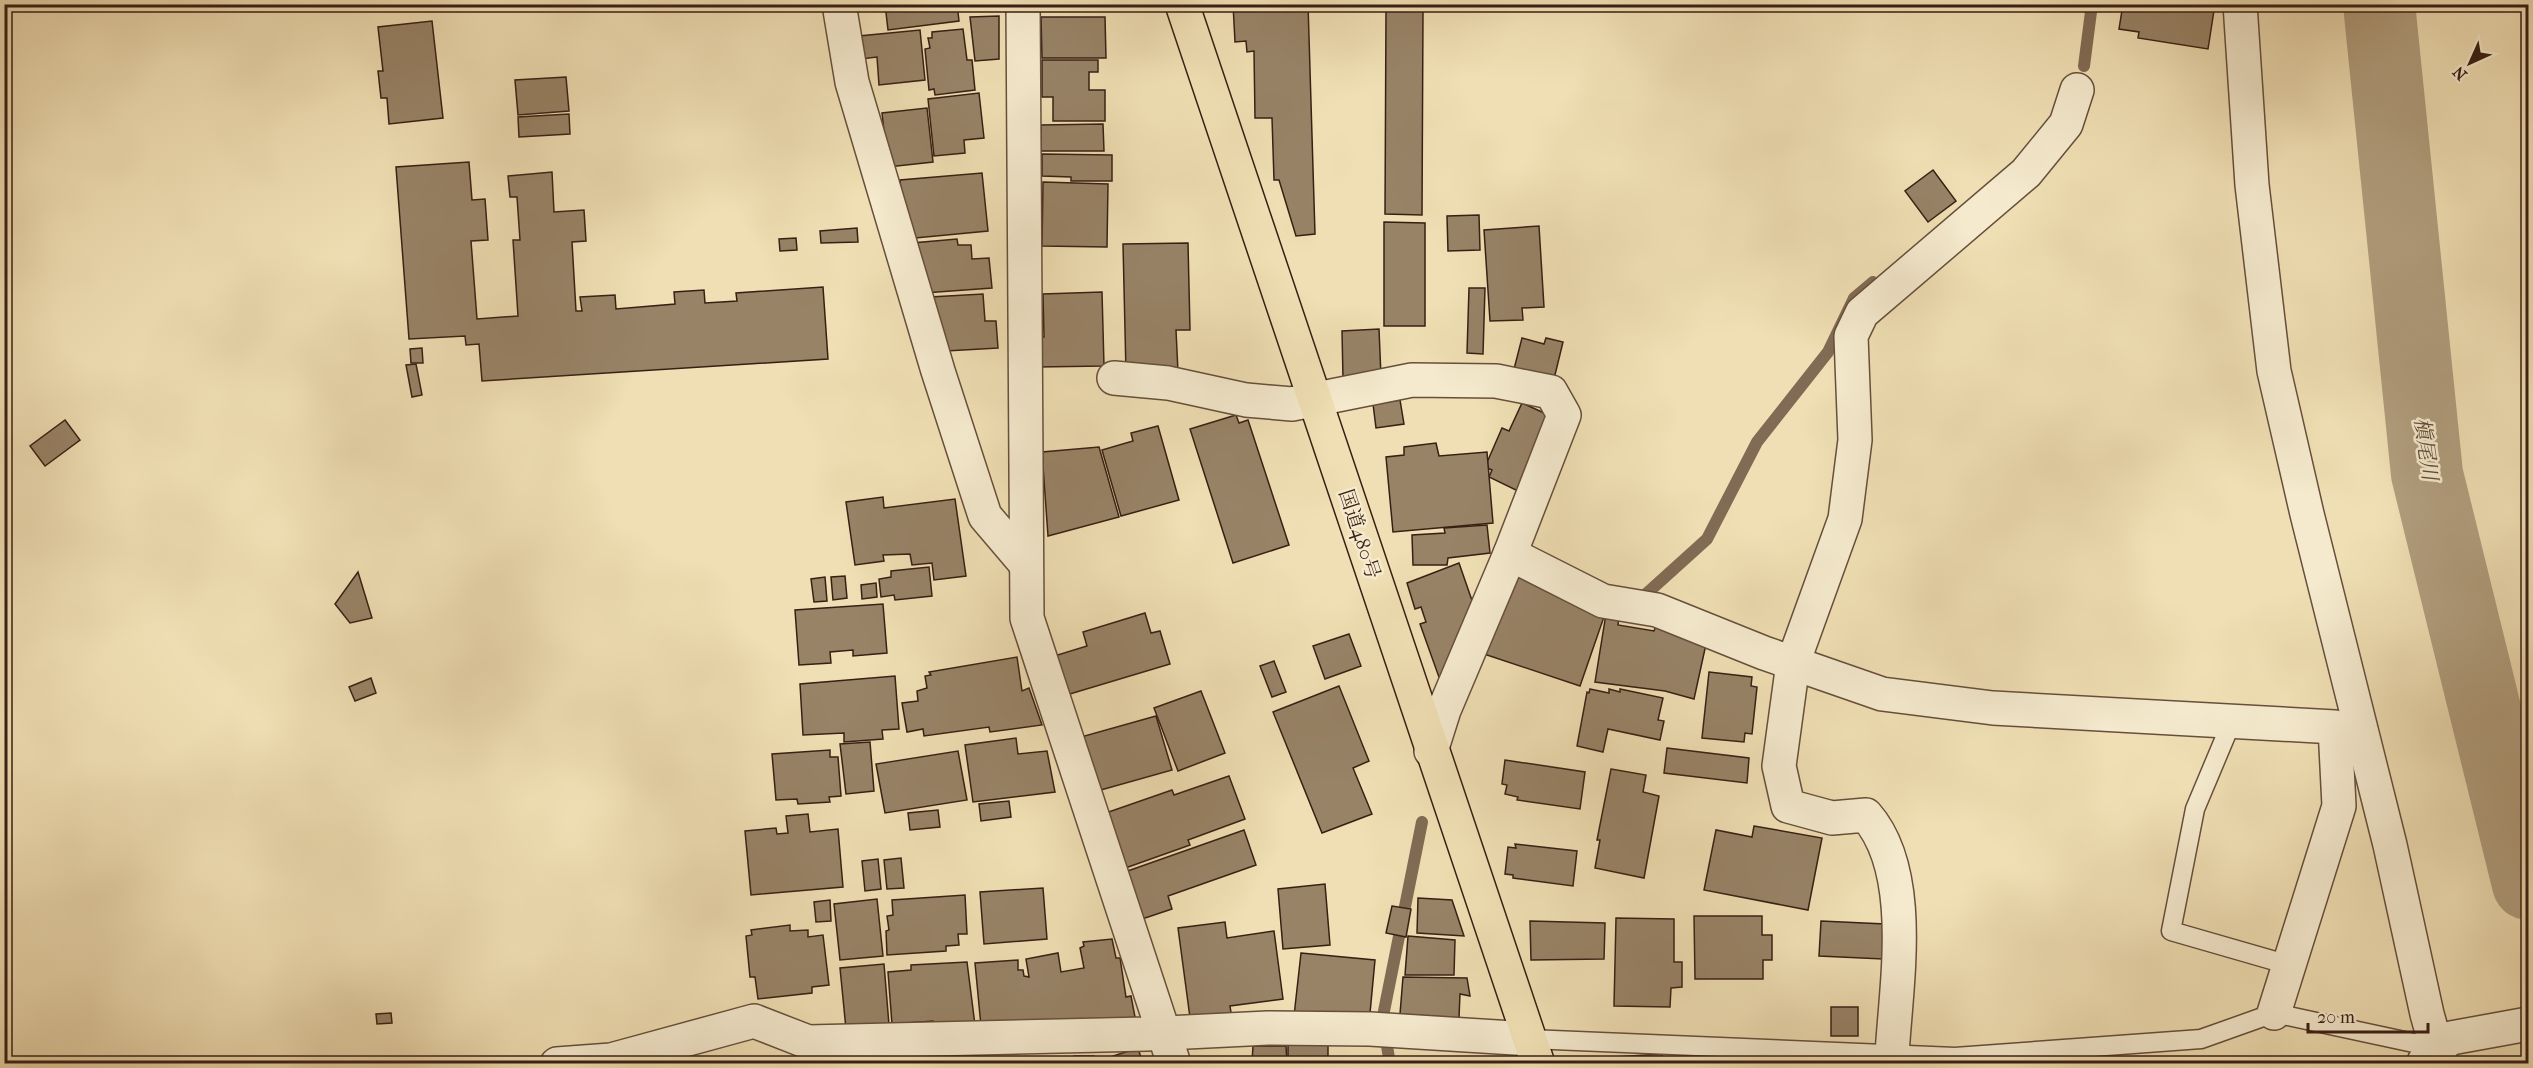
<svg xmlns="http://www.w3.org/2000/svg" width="2533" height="1068" font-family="'IM FELL French Canon','Noto Serif JP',serif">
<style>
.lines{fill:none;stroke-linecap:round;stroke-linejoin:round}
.stream{stroke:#816b54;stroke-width:12}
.river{stroke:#b19e7e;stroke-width:72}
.building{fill:#988367;stroke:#381f14;stroke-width:1.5}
.lane-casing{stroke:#664f3c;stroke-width:21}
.street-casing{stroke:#664f3c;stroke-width:36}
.highway-casing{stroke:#381f14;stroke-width:36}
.lane{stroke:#f5eace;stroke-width:18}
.street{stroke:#f5eace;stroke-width:33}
.highway{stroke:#f0dfb4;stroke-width:33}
.labels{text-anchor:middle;stroke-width:5;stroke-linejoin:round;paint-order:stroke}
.street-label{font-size:20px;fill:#381f14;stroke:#f5eace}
.water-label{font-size:21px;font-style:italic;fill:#624b39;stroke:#f5eace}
</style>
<rect width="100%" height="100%" fill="#f0dfb4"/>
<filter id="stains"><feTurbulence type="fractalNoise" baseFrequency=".00333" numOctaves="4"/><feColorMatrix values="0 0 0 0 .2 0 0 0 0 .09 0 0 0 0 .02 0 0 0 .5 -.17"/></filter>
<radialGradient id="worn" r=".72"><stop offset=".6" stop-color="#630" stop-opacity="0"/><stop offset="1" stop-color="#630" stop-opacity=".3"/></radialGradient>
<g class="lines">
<g class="stream">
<polyline points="2084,66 2092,4"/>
<polyline points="1645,595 1707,539 1757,442 1828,352 1854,298 1873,282"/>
<polyline points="1382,1021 1422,822"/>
<polyline points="1386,1040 1390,1064"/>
</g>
<polyline class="river" points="2379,4 2427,474 2528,884"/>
</g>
<g class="building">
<polygon points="885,4 957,4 959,21 888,30"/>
<polygon points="1233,4 1308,4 1315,234 1296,236 1279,180 1274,180 1272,118 1255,118 1254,51 1247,52 1246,41 1235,42"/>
<polygon points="2123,4 2215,4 2208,49 2138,38 2139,32 2119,29"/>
<polygon points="1386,11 1423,11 1422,215 1385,214"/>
<polygon points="999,16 999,59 975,61 970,17"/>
<polygon points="1041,17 1105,17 1106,58 1042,58"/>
<polygon points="432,21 443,118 389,124 387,98 381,98 378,71 383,71 378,27"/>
<polygon points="963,29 967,60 972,60 975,90 935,95 934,89 929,90 925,49 930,48 928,38 932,38 932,32"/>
<polygon points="920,30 925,80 879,85 877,57 861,59 859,36"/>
<polygon points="1042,60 1098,60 1098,72 1089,72 1089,90 1105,90 1105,121 1053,121 1053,97 1042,97"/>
<polygon points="566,77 569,111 518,115 515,80"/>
<polygon points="979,93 984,138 964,140 965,153 934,156 928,99"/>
<polygon points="927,108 933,162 888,167 882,113"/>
<polygon points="569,114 570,134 519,137 518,117"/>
<polygon points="1103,124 1104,151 1041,151 1041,125"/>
<polygon points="1042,154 1112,155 1112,181 1071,181 1071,177 1042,176"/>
<polygon points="469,162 472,200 485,199 488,240 471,241 477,319 518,316 513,240 520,240 517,197 510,197 508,176 552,172 554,212 584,210 586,241 572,242 576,311 582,311 580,297 615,295 616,309 675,304 674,292 704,290 705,303 737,301 736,293 823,287 828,359 482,381 479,344 466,345 465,336 409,339 396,167"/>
<polygon points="1933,170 1956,201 1928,222 1905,191"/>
<polygon points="982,173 988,231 905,239 900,180"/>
<polygon points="1043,182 1108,184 1107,247 1042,246"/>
<polygon points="1479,215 1480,250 1448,251 1447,216"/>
<polygon points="1384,222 1425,223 1425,326 1384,326"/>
<polygon points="1539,226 1544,307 1522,308 1523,320 1490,321 1484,230"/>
<polygon points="857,228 858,242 821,243 820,231"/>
<polygon points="796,238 797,250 780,251 779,239"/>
<polygon points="957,239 958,245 971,245 972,259 989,258 992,288 924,293 912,243"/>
<polygon points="1188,243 1190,330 1176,330 1178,372 1126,373 1123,244"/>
<polygon points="1469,288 1485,288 1483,354 1467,353"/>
<polygon points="1102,292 1104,366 1037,367 1037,337 1044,337 1043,294"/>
<polygon points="983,294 985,321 996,321 998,348 946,351 945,335 932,336 930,297"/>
<polygon points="1379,329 1381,377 1343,379 1342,331"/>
<polygon points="1522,338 1544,344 1546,338 1563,342 1553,383 1513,373"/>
<polygon points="422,348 423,363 411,363 410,349"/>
<polygon points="416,364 422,395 412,397 406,365"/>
<polygon points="1400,400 1404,424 1376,428 1373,404"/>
<polygon points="1522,403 1553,417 1520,492 1489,477 1492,470 1485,467 1502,428 1509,431"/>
<polygon points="1236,415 1239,423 1248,420 1289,545 1233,563 1190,429"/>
<polygon points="65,420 80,440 45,466 30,446"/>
<polygon points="1158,426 1179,500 1121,516 1102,450 1133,441 1131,433"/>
<polygon points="1436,443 1439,456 1487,452 1493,523 1393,532 1386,457 1404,455 1404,447"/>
<polygon points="1099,447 1119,517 1048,536 1042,452"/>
<polygon points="883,497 884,508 955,499 966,576 934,580 932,563 912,565 910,554 883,555 884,561 855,565 846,502"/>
<polygon points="1487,525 1490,553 1448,558 1447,565 1413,565 1412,535 1445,533 1444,528"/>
<polygon points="1459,563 1476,612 1440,680 1420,624 1426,622 1421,607 1415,609 1407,583"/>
<polygon points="929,567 932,596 895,600 894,595 881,597 879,579 891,577 891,571"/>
<polygon points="1512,570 1606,611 1580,686 1484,654"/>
<polygon points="358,572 372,618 350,623 335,604"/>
<polygon points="845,576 847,598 833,600 831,577"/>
<polygon points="825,577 827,601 814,602 811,579"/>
<polygon points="876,583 877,597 862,599 861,585"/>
<polygon points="883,604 887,653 853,656 853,650 830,652 831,663 799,665 795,610"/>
<polygon points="1145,613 1151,633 1160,631 1170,664 1063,696 1051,657 1087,646 1083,632"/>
<polygon points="1606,614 1619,617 1618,625 1654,631 1659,618 1708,635 1694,699 1665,691 1595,682"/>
<polygon points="1349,634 1361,666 1325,679 1313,646"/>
<polygon points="1017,657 1022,691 1029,688 1042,725 990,732 989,727 924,736 923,729 907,732 902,703 918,701 917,691 927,688 925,676 931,675 929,672"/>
<polygon points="1274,661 1286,692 1272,697 1260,666"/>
<polygon points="1709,672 1752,677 1751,686 1757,687 1752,734 1745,733 1744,742 1702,738"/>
<polygon points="895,676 899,729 882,730 883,739 844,742 844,733 803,735 800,684"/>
<polygon points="371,678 376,693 355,701 349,687"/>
<polygon points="1339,686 1369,761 1353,768 1372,814 1322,833 1273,712"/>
<polygon points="1590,689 1609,693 1609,689 1620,692 1620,689 1663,698 1658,720 1664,721 1660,740 1608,729 1603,752 1577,746 1587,692 1589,693"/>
<polygon points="1201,691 1225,753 1178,771 1154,708"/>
<polygon points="1156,716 1172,770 1090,793 1081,737"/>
<polygon points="1016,738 1018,754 1047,751 1055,792 973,802 965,745"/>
<polygon points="870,742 874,791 846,794 840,744"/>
<polygon points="1667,748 1749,758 1747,783 1664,773"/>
<polygon points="830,750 830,757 838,757 841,796 829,797 830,802 798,804 797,799 776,800 772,754"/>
<polygon points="958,751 967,800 885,813 876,764"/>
<polygon points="1505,760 1585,772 1580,809 1517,800 1518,797 1505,794 1507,785 1502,784"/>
<polygon points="1611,769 1646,775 1643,792 1659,796 1644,878 1595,868 1600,840 1597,840"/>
<polygon points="1229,776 1245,819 1188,840 1190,845 1117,871 1100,815 1172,790 1174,795"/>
<polygon points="1009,801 1011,817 981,821 979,804"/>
<polygon points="938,810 940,827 910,830 908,813"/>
<polygon points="808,814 810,832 838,829 843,887 751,895 745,831 776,828 777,834 788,833 786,816"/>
<polygon points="1754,826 1822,838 1808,910 1704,890 1716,830 1752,837"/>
<polygon points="1244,830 1256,865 1168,896 1172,909 1139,920 1122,873"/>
<polygon points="1515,844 1577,851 1573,886 1513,878 1513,875 1505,874 1508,847 1516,848"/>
<polygon points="901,858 904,888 887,889 884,860"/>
<polygon points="878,859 881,889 865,891 862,861"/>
<polygon points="1325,884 1330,945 1283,949 1278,889"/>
<polygon points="1043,888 1047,939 984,944 980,892"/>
<polygon points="965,895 967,934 958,934 959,945 946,946 946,951 887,955 886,931 889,930 887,916 893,915 892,900"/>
<polygon points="1418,898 1452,900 1464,936 1417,933"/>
<polygon points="877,899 883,956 840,960 834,904"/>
<polygon points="830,900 831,921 816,922 814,902"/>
<polygon points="1392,906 1411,909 1406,937 1386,933"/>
<polygon points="1694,916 1762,916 1762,935 1772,935 1772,960 1763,960 1763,979 1695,979"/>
<polygon points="1616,918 1674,919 1674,962 1682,962 1682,987 1671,988 1670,1007 1614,1006"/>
<polygon points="1530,921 1605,923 1604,959 1531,960"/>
<polygon points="1821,921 1885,924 1883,959 1819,956"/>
<polygon points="1225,922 1227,938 1274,931 1283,999 1230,1006 1232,1019 1191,1025 1178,928"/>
<polygon points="790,925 790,931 808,930 808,937 823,935 829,985 812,987 812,993 758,999 755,977 750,977 746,936 752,935 751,930"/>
<polygon points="1408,936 1455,940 1454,975 1405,975"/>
<polygon points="1112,939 1116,958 1120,958 1126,997 1131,996 1135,1017 1097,1022 981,1026 975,963 1018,960 1018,970 1023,970 1024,976 1029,977 1026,959 1058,953 1061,972 1084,968 1080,948 1084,946 1083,942"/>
<polygon points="1301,953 1375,960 1369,1024 1294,1016"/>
<polygon points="967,962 975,1025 933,1025 933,1021 892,1024 888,972 911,970 911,965"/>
<polygon points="884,964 889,1025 846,1029 840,968"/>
<polygon points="1403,977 1467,978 1470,996 1460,994 1459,1018 1400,1014"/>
<rect x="1831" y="1007" width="27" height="29"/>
<polygon points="391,1013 392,1023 377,1024 376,1014"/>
<polygon points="1328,1042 1328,1064 1288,1064 1288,1044"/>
<polygon points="1253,1046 1286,1046 1287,1063 1252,1062"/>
<polygon points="1138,1048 1143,1064 1106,1064 1104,1059"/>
<polygon points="1662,1054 1662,1064 1581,1064 1581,1059"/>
<rect x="1074" y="1056" width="20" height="8"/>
<polygon points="1458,1057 1459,1064 1427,1064 1427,1062"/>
</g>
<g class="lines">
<g class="lane-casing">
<g id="lane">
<polyline points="2232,721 2195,809 2171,931 2289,965"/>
<polyline points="1529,1039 1955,1057 2201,1039 2274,1013 2437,1048"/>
</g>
</g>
<g class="street-casing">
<g id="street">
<polyline points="839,4 852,82 938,371 985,516 1025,563"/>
<polyline points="1023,4 1027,618 1174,1064"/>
<polyline points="2240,4 2252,185 2274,371 2307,514 2390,845 2427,1014 2441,1064"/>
<polyline points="1114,378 1168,383 1246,400 1292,404 1412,380 1496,381 1551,392 1564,415 1510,554 1444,710 1431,751"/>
<polyline points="1510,554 1603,601 1657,610 1764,653 1882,694 1993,708 2335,727 2339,806 2274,1013"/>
<path d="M1892,1055c4,-72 24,-183 -26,-240l-34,3 -44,-12 -9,-40 14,-103 52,-144 10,-79 -4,-104 11,-23 164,-140 40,-49 11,-34"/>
<polyline points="2424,1062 2437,1048 2451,1038 2528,1024"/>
<polyline points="557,1064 611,1060 754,1021 808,1042 1146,1034 1268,1028 1370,1029 1529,1039"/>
</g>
</g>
<g class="highway-casing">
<polyline id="highway" points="1182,4 1538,1064"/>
</g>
<use href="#lane" class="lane"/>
<use href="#street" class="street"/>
<use href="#highway" class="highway"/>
</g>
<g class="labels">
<g class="street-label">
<text transform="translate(1360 534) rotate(72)" y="7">国道480号</text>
</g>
<g class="water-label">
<text transform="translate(2426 449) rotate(82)" y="7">槇尾川</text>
</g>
</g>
<rect width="2533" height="1068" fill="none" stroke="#f0dfb4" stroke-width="24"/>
<rect x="6" y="6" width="2521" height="1056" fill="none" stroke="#381f14" stroke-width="3"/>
<rect x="12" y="12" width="2509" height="1044" fill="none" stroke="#381f14" stroke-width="1.5"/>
<g transform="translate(2470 63) rotate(225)" stroke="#f5eace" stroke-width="4.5" paint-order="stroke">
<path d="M0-4.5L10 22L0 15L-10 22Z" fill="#381f14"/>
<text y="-9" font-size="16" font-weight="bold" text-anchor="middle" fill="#381f14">N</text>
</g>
<path d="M2308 1023v9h120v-9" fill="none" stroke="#381f14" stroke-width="3"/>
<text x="2317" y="1023" font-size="18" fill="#381f14" stroke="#f5eace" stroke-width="4.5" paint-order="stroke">20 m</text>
<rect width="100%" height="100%" filter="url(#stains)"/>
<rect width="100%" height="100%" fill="url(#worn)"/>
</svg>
